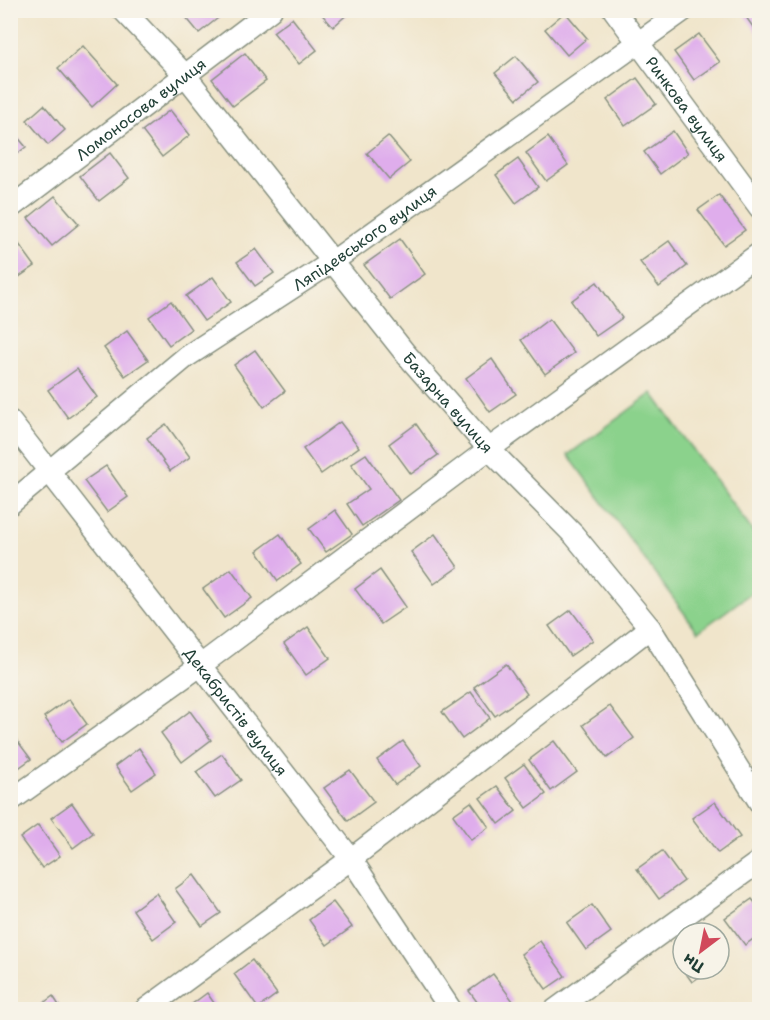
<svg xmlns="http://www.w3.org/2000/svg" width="770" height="1020" font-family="'Shantell Sans',sans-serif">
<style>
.green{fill:#8bd28c;stroke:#558860;stroke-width:1.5}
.building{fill:#dfadec}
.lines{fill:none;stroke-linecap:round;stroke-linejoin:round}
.street-casing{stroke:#889180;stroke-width:24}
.street{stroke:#fff;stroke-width:21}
.labels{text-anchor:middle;stroke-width:6;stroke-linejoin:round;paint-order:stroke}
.street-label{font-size:16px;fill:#1f3d34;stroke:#f7f3e8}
</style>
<rect width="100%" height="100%" fill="#f7f3e8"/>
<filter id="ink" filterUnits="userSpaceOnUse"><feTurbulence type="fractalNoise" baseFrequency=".0167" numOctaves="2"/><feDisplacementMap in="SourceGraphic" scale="12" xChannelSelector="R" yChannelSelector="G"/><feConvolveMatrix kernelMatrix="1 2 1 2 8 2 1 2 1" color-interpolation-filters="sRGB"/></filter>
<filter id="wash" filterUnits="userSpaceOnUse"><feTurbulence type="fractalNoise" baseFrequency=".008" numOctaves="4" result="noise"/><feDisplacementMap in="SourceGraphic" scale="24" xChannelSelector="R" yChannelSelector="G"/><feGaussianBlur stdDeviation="1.35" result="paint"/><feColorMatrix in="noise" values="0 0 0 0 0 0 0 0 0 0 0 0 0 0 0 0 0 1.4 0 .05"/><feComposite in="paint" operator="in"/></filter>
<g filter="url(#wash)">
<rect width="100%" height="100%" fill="#f0e5cb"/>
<polygon class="green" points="652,393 759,540 759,587 698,632 568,455"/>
<g id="blocks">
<g class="building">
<polygon points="180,10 218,10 222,15 199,33"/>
<polygon points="318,10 352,10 333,27"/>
<polygon points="741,10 760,10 760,37"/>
<polygon points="565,12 587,38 567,55 545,29"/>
<polygon points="292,18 317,50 299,64 273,32"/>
<polygon points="699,34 720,62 694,80 674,52"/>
<polygon points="83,46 117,84 92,107 58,68"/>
<polygon points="245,53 266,81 233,106 212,79"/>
<polygon points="516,56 538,82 517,99 495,73"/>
<polygon points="637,78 656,104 625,126 607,100"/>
<polygon points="44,105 65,130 48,145 27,120"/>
<polygon points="170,110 190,135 162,157 142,131"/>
<polygon points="10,128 26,147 10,159"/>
<polygon points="673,131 688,153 660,174 644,152"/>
<polygon points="388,136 410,162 389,179 367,153"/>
<polygon points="548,137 568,165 546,181 526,153"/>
<polygon points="110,153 129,178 99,201 80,176"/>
<polygon points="518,159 538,187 516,203 496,175"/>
<polygon points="719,195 745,230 724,245 698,210"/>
<polygon points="55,196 79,224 52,246 28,218"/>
<polygon points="13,236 35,266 10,283 10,238"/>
<polygon points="400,239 425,274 390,299 364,265"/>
<polygon points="669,241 687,266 659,287 640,262"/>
<polygon points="256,249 274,273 255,286 237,262"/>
<polygon points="213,277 231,302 204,321 186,296"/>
<polygon points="597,282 622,318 596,336 571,301"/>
<polygon points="171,301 191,329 169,345 149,317"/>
<polygon points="549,319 574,353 545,374 521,340"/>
<polygon points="127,331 148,360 125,376 104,348"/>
<polygon points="255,350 285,391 264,407 234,365"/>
<polygon points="492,359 516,394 490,412 466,378"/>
<polygon points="77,369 97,397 68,418 48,390"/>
<polygon points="340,422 359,447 321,474 303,449"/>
<polygon points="166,424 190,457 170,471 147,438"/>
<polygon points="416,424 438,455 411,474 389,444"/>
<polygon points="366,454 399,500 362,526 347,504 369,489 351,464"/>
<polygon points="106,466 128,497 107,512 84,481"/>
<polygon points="335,510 352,534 326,552 309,529"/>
<polygon points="280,534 301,564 278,581 257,551"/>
<polygon points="435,534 458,567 434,584 411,552"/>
<polygon points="231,569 252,598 224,618 203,589"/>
<polygon points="380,570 406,607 381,624 355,589"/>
<polygon points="571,610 593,640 570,656 549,626"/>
<polygon points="308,627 330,658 306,675 284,644"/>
<polygon points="506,664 527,694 495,716 474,687"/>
<polygon points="471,692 490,718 462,739 442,712"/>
<polygon points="69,699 87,724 62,742 44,717"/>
<polygon points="610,706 634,738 607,758 583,725"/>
<polygon points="190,711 211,740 182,762 161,733"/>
<polygon points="13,735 31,759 10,774 10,736"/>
<polygon points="403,741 421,766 395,785 377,760"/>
<polygon points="554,741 577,772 551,791 529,760"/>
<polygon points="139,748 156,773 132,790 115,766"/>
<polygon points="222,754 241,780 215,798 196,772"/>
<polygon points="524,764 546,794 527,808 505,778"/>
<polygon points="350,770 374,802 348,821 324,788"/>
<polygon points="497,786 516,811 499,824 480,798"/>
<polygon points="471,802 489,827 471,840 453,815"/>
<polygon points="715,802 740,837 718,853 692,818"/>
<polygon points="72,803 93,833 73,848 51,818"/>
<polygon points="38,825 60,856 42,868 20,838"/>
<polygon points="662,851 684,881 659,899 637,869"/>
<polygon points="194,875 221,913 202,926 175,889"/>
<polygon points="156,893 176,922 153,939 133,910"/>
<polygon points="752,899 760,909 760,934 745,945 725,918"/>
<polygon points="333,902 352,927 327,945 309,920"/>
<polygon points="592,905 611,932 586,950 567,923"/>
<polygon points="540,941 565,976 546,989 521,954"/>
<polygon points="683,950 683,969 710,969 692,982 674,957"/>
<polygon points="252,960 277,994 258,1008 234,974"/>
<polygon points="493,974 513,1001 502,1010 483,1010 469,991"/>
<polygon points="207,993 219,1010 184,1010"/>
<polygon points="53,996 62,1010 34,1010"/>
</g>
</g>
</g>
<g filter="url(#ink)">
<use href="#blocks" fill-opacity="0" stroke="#889180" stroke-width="1.5"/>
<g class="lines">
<g class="street-casing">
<g id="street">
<path id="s1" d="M123,10l62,65 220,278 84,96 85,86 76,93 110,175"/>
<path id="s2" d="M614,10l146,198"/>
<path id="s3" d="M10,208l261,-198"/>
<path id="s4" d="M10,421l341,438 100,151"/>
<path id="s5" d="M10,504l176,-147 146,-95 352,-252"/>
<polyline points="10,801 201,665 489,449 760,253"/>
<polyline points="145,1010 351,859 650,628"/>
<polyline points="555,1010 760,861"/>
</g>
</g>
<use href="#street" class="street"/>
</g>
</g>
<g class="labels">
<g class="street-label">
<text dy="6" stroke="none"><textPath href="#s3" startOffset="164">Ломоносова вулиця</textPath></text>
<text dy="6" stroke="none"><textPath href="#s2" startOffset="123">Ринкова вулиця</textPath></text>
<text dy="6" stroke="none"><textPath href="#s5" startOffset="444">Ляпідевського вулиця</textPath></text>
<text dy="6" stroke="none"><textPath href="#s1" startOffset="510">Базарна вулиця</textPath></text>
<text dy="6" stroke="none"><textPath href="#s4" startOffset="368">Декабристів вулиця</textPath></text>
</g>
</g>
<rect width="770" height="1020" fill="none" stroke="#f7f3e8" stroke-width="36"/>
<g transform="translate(701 951) rotate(212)"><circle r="28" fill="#f7f3e8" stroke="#a1aaa0" stroke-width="1.5"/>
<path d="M0-4.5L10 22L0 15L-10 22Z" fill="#d1495b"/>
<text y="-9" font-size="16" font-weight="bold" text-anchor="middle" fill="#1f3d34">Пн</text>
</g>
</svg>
